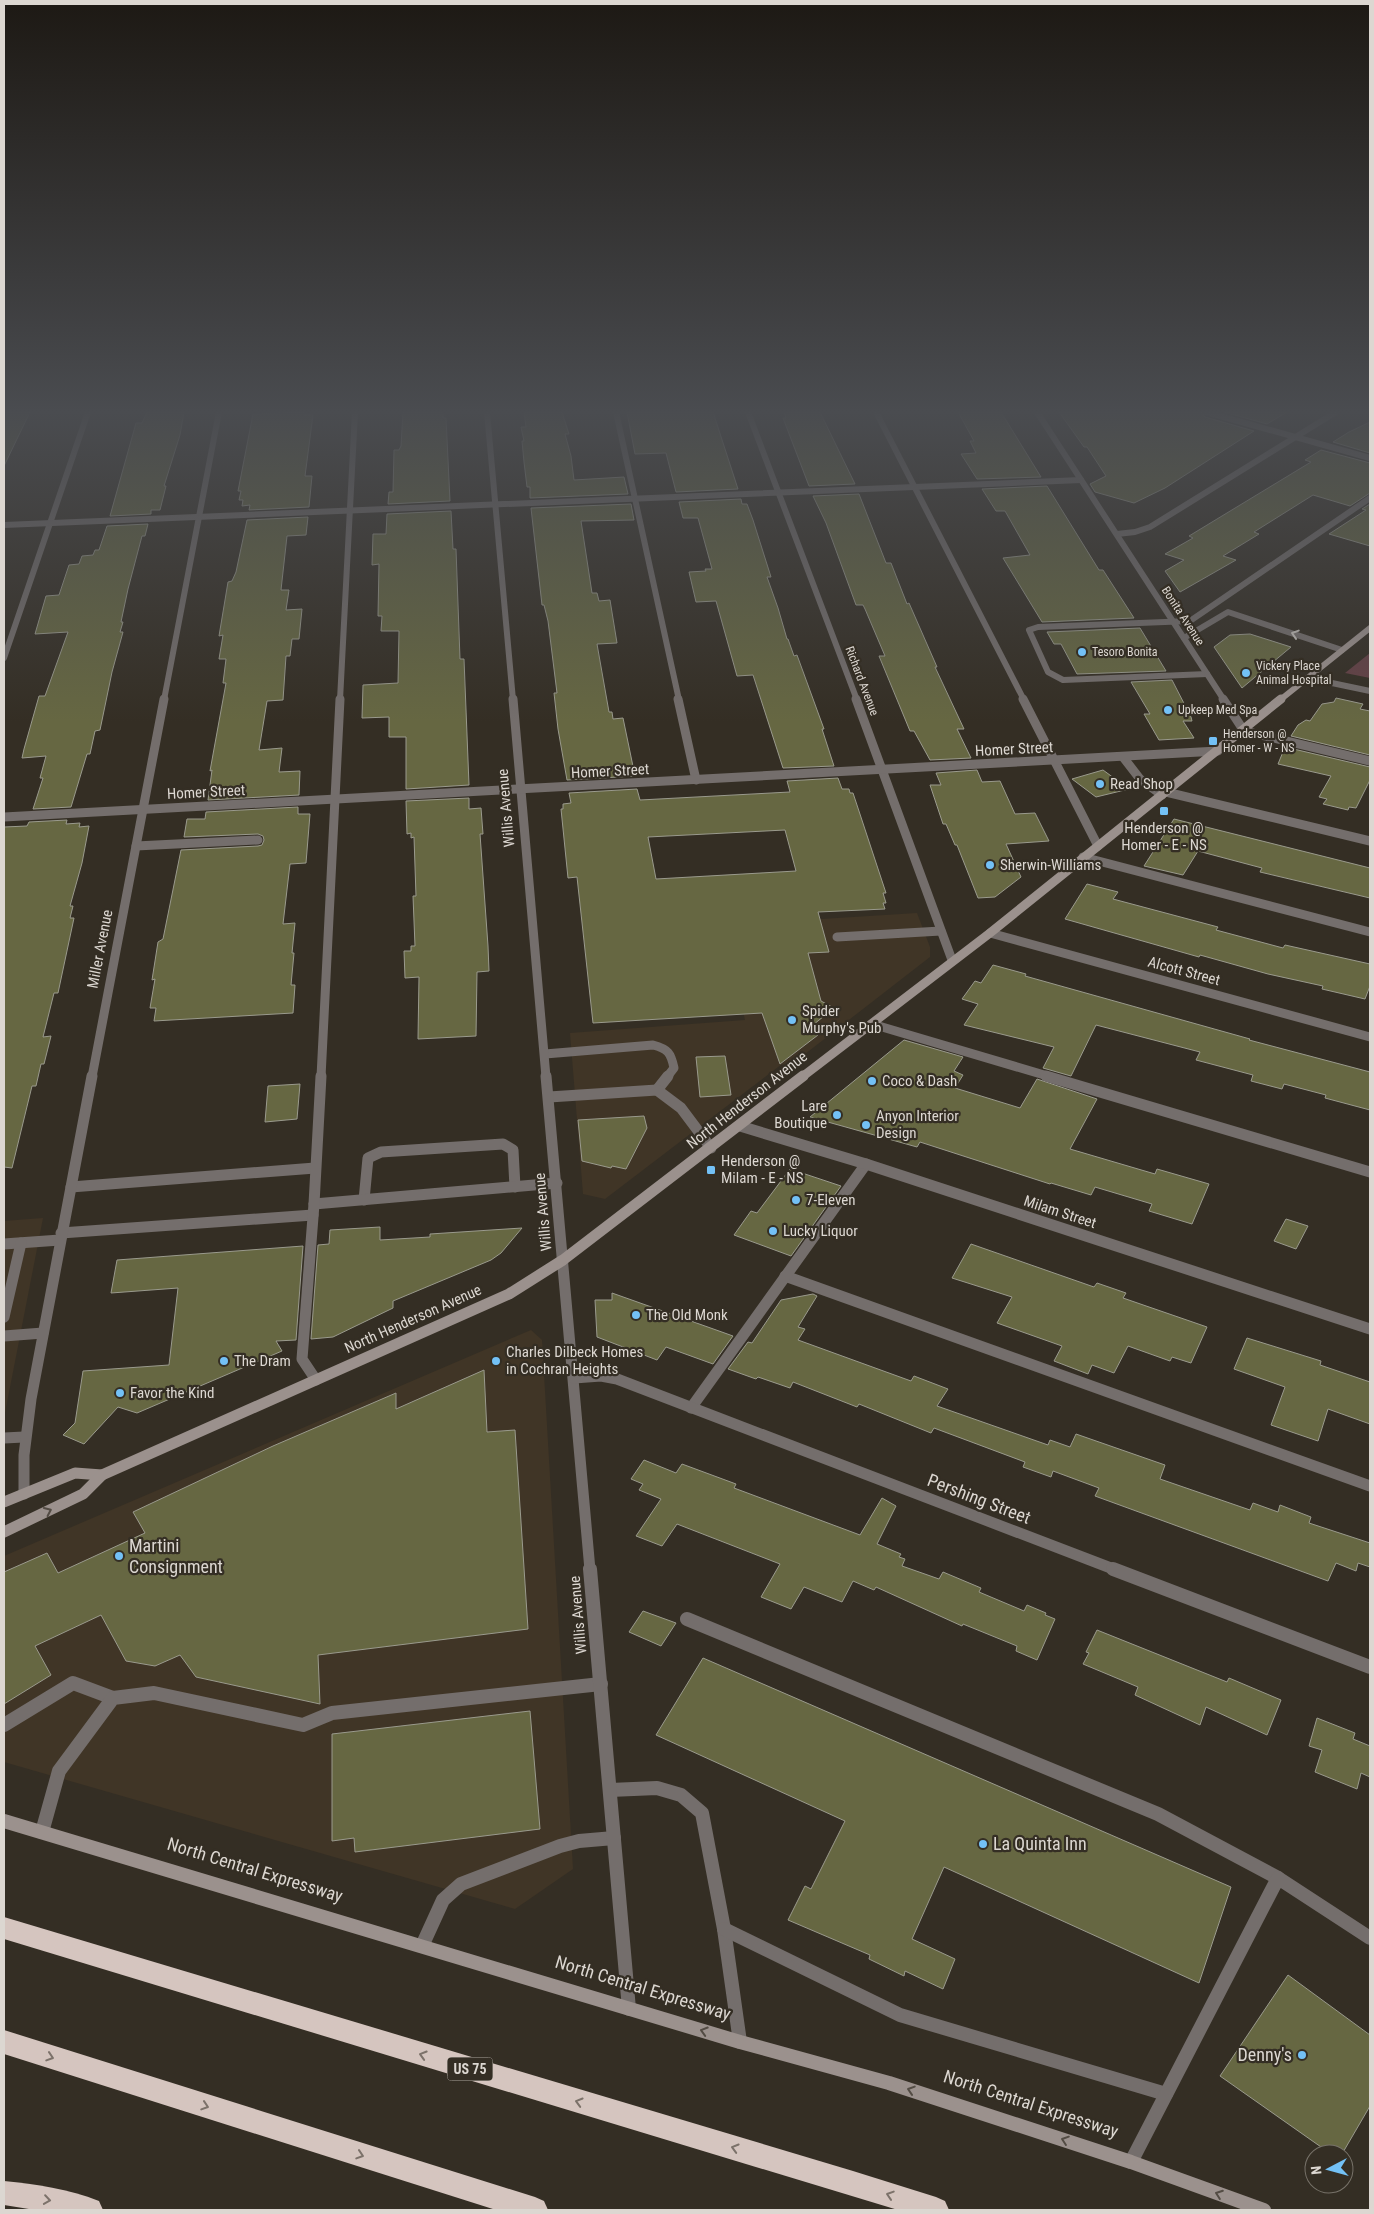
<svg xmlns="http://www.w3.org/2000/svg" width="1374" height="2214" font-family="'Roboto Condensed',sans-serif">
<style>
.built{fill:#403526}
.green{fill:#644145}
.building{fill:#666742;stroke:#9a9a8d;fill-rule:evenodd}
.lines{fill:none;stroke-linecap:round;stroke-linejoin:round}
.lane-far3{stroke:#746e6c;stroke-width:6}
.lane-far2{stroke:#746e6c;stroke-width:9}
.lane-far1{stroke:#746e6c;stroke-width:11}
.lane{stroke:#746e6c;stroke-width:14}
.street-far3{stroke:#746e6c;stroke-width:6}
.street-far2{stroke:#746e6c;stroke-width:9}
.street-far1{stroke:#746e6c;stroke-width:11}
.street{stroke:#746e6c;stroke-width:14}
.secondary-far3{stroke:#9b918d;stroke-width:6}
.secondary-far2{stroke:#9b918d;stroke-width:9}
.secondary-far1{stroke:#9b918d;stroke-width:11}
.secondary{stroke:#9b918d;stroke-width:14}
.highway{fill:#d5c5bf;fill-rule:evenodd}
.oneway{stroke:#c2bdb8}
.oneway2{stroke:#534c44}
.oneway3{stroke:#7c726a}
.poi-dot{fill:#73c1f6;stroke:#342e24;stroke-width:2}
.labels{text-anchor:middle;stroke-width:4.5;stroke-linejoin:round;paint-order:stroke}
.far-street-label{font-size:12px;fill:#dcd7d1;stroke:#342e24}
.far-poi-label{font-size:12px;fill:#dcd7d1;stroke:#342e24;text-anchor:start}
.shield{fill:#342e24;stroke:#aaa49d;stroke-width:1}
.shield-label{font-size:14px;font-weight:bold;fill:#dcd7d1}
.street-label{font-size:15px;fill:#dcd7d1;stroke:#342e24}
.poi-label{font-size:15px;fill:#dcd7d1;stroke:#342e24;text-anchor:start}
.near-street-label{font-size:18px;fill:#dcd7d1;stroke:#342e24}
.near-poi-label{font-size:18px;fill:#dcd7d1;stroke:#342e24;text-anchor:start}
</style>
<rect width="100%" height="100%" fill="#342e24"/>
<g class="built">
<polygon points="917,913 930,947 930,957 787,1068 782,1064 605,1199 583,1194 570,1033 745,1020 724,925"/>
<polygon points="43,1218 4,1418 4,1221"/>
<polygon points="531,1330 542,1340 573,1869 515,1909 4,1762 4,1556"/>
</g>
<polygon class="green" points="1370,653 1370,678 1345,673"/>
<g class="building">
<polygon points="4,412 30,412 4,466"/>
<polygon points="147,412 184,412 180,435 164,486 166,486 160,510 151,510 151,514 110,516 136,423 142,423"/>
<polygon points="304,412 304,415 313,415 305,476 312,476 309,507 249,510 250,505 242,506 243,500 239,500 241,491 238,491 253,414"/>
<polygon points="403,412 443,412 443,418 446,418 450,501 388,504 389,492 393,492 394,450 399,450 401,446"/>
<polygon points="524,412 562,412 569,434 565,434 571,456 574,480 624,477 628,494 530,498 530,487 527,487 524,462 522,441 524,441 521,427 526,427"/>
<polygon points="627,412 713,412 738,489 676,492 666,453 635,454"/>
<polygon points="784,412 820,412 855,484 809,486 783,418 786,418"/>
<polygon points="958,412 1001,412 1041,477 977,479 961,454 976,453 970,441 974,441"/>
<polygon points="1059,412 1201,412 1205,417 1254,431 1165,488 1134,503 1095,492 1090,484 1106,476 1087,447 1084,447"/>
<polygon points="1224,412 1287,412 1267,424"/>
<polygon points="1370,422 1370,453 1333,442 1349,432"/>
<polygon points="1321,450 1370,463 1370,493 1350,506 1313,495 1254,532 1259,534 1223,556 1236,560 1180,592 1165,571 1184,560 1165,554 1193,538 1189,536 1311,462 1305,460"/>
<polygon points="1047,486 1099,570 1103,570 1134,618 1042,622 1003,558 1030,555 1005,511 996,511 982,489"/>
<polygon points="859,494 886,563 891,563 907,604 909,603 937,667 935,667 964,729 957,729 971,758 930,760 914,731 910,731 879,656 885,656 865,609 863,605 856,605 826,523 813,496"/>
<polygon points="741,499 742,504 747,504 753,520 771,577 767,577 778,608 787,639 788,639 794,656 797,655 824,729 822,729 834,766 783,768 753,675 737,676 716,601 696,602 689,572 706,571 705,569 712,569 698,518 683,518 679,502"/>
<polygon points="631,504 634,520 581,521 592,593 597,593 599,601 610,600 617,643 597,644 609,712 612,712 613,719 623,718 635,776 567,780 558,729 554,693 557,693 548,621 544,605 542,605 531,508"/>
<polygon points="1370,504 1370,546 1329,534 1366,510 1362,509"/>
<polygon points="451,511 453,549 456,549 460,659 464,659 469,785 406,789 406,737 389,737 389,717 362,718 363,685 398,683 399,631 381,631 382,616 378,616 379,564 372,565 373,534 386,534 387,514"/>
<polygon points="308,517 306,535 287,536 281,590 289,590 286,610 302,609 299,639 292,639 290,656 286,656 283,700 267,701 259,750 282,748 279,772 300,771 299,795 208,800 212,770 210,771 226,683 223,683 226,659 219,659 223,635 219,636 228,582 232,581 236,572 247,520"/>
<polygon points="148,524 145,536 142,536 128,589 121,622 123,622 120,632 123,632 112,672 100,730 95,731 90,754 87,754 71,807 33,809 43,778 40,778 46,756 22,758 24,749 39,696 45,696 68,632 35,634 46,596 59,595 69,565 79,564 82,556 93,555 95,550 99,550 107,526"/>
<polygon points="1140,628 1166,671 1077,674 1061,644 1054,644 1047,632"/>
<polygon points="1250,634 1291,647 1242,688 1214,647 1230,635"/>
<polygon points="1172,680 1191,717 1192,721 1183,721 1194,738 1159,740 1144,714 1150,714 1131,682"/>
<polygon points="1336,698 1363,704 1360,709 1370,711 1370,755 1291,736 1298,725 1306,720 1310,721 1322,704 1334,702"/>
<polygon points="1285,747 1370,767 1370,780 1356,808 1349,807 1348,810 1323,804 1327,799 1319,797 1331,776 1278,764"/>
<polygon points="977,770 982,782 1000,781 1015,814 1035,813 1049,841 1006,844 1021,877 995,897 978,898 957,845 955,845 946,824 943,824 930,785 941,785 936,773"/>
<polygon points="1103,770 1129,789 1096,797 1072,779"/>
<path d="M838,778l4,11h7l1,4h3l33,100h-3l3,10h-3l2,6 -67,3 11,40 -21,1 13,48 13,7 -26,21 10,6 -38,29 -18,-51 -169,10 -16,-146 -9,1 -7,-69h2v-5l8,-1 -2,-10 68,-4 3,11 150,-8 -3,-11zM785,830l11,41 -140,8 -8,-42z"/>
<polygon points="469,798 469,809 481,808 483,834 480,834 488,946 489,971 477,972 476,1036 418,1039 419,977 405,978 404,951 411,951 411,946 415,946 413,896 416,896 414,837 411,838 411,833 407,834 406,801"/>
<polygon points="298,807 298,814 310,814 306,863 290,864 283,924 295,923 292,953 294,953 291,985 295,985 293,1013 154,1021 156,1008 150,1008 155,979 152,980 158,942 163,939 181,850 258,846 262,845 264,840 263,836 258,834 184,837 187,819 205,819 206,812"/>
<polygon points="1174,819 1370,868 1370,898 1260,872 1262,868 1198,851 1183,875 1144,866"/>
<polygon points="67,820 66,824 80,823 79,827 89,826 82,863 70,906 73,906 70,918 74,918 58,993 54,993 43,1037 51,1036 44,1064 41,1064 36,1086 32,1086 12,1168 4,1167 4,827 27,826 29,822"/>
<polygon points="1087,884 1118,892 1113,899 1218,927 1216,930 1283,948 1285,945 1370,964 1370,986 1365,999 1322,989 1323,986 1268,974 1200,955 1199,957 1065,919"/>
<polygon points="993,965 1026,974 1025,976 1250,1039 1249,1040 1370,1072 1370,1110 1325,1098 1326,1095 1284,1084 1282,1089 1251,1081 1253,1075 1196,1060 1200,1052 1096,1025 1071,1076 1043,1068 1054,1047 964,1025 978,1004 962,999 975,981 981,983"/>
<polygon points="904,1040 963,1057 954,1071 963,1075 955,1088 1020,1108 1037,1079 1097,1099 1070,1149 1155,1174 1157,1169 1209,1184 1192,1224 1149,1211 1152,1204 1095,1187 1091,1195 1051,1183 1050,1184 920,1142 917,1147 810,1117"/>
<polygon points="725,1056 731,1095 700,1097 696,1057"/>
<polygon points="300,1084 297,1119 265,1122 268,1086"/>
<polygon points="644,1116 647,1128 626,1169 612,1166 611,1168 582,1161 578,1120"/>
<polygon points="790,1169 841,1186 791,1256 734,1235 751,1211 757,1213"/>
<polygon points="1286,1219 1308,1226 1296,1249 1274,1241"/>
<polygon points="380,1227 380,1240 430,1237 430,1234 522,1228 501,1253 491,1260 393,1301 393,1308 333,1337 311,1339 318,1245 329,1244 330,1230"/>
<polygon points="971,1244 1094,1287 1097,1283 1126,1293 1123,1298 1207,1327 1191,1363 1172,1357 1170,1361 1128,1346 1114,1373 1092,1365 1088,1374 1054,1361 1062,1346 997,1323 1012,1297 952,1278"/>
<polygon points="303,1246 296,1340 276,1341 282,1351 137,1413 118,1407 84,1444 63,1435 75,1423 83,1371 169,1365 178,1288 111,1293 117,1260"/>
<polygon points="612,1293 719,1331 733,1336 713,1364 666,1347 657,1360 597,1337 595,1300 612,1300"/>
<polygon points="813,1294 817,1296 798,1327 805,1329 798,1340 911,1381 914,1376 948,1389 937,1406 1048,1445 1050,1440 1070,1447 1076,1434 1165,1465 1160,1479 1250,1510 1253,1503 1278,1512 1280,1505 1311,1517 1309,1523 1370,1543 1370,1567 1358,1563 1356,1571 1336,1563 1328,1581 1095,1496 1099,1488 1053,1471 1051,1477 1023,1467 1025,1462 934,1428 931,1433 859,1404 857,1407 793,1382 790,1388 758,1377 756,1379 728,1369 748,1342 752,1343 781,1300"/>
<polygon points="1247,1338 1321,1361 1320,1365 1370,1382 1370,1424 1328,1409 1318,1441 1271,1425 1285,1387 1234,1369"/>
<polygon points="484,1370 487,1432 515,1430 528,1629 318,1655 320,1704 196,1677 180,1655 155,1666 126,1661 101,1615 35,1646 51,1675 4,1704 4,1572 47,1553 58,1573 145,1533 133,1512 273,1446 396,1393 396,1409"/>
<polygon points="644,1460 676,1473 682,1464 736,1484 734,1488 860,1535 882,1498 896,1506 877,1544 901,1554 899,1557 905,1559 902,1566 939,1579 943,1572 981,1588 979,1592 1024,1611 1027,1605 1046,1613 1045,1615 1055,1619 1037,1660 1016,1651 1017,1646 963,1624 962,1626 876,1587 874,1590 853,1581 842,1602 804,1587 791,1609 761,1597 780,1564 677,1524 662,1546 636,1536 661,1499 639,1490 643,1484 631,1479"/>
<polygon points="643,1611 676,1623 661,1646 629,1632"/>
<polygon points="1097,1630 1227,1682 1229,1678 1281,1700 1267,1735 1206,1707 1200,1725 1135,1695 1138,1687 1083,1664 1089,1653 1086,1652"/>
<polygon points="703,1658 1231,1887 1199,1983 944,1867 912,1939 955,1959 943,1989 905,1971 904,1976 869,1959 870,1955 788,1920 805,1886 811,1889 845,1821 656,1735"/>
<polygon points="530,1711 540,1829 355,1852 354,1838 332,1841 332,1734"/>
<polygon points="1317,1718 1355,1733 1353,1739 1370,1746 1370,1777 1361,1773 1357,1789 1315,1772 1322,1750 1309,1746"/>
<polygon points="1288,1975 1370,2035 1370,2106 1342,2154 1331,2154 1220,2076"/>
</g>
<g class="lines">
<g class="lane-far3">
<polyline points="616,412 679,700"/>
<polyline points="876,412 1024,700"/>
<polyline points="1184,638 1228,612 1342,650"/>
<polyline points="4,658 88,412"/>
<polyline points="1207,674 1063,680 1048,672 1029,630 1038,627 1190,621 1370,498"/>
<polyline points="340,700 355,412"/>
</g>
<g class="lane-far2">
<polyline points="678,699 696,780"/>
<polyline points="1023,699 1098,846"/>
<polyline points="1244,731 1370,761"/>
<polyline points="1123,757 1140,779 1162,795"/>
<polyline points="136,846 258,840"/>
<polyline points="1083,857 1370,932"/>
<polyline points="837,937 941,931"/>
<polyline points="872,1024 1051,1077"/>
<path d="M545,1054l108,-9c15,4 18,8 21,23l-7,9"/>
<polyline points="321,1077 340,699"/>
</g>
<g class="lane-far1">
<polyline points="1046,1076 1370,1172"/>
<polyline points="657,1090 668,1076"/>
<polyline points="549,1097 657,1090 681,1108 711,1148"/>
<polyline points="71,1187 315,1168"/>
<polyline points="364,1200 368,1158 381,1152 503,1144 513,1150 515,1187"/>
<polyline points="314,1204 557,1183"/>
<polyline points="61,1233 313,1215"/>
<polyline points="4,1244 60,1240"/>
<polyline points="785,1276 1370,1486"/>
<polyline points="4,1317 21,1243"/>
<polyline points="4,1336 43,1333"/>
<polyline points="316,1380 302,1359 314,1204 321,1076"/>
<polyline points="691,1408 866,1164"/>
<polyline points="4,1438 24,1437"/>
</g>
<g class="lane">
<polyline points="687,1619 1158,1814 1278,1878"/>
<polyline points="4,1725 73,1683 113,1698"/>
<polyline points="610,1790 657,1788 681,1795 702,1813 724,1929 740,2042"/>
<polyline points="42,1832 59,1771 113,1698 154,1693 303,1725 332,1713 601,1684"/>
<polyline points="724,1929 900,2015 1166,2094"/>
<polyline points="422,1946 443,1900 461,1884 560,1846 579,1841 614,1838"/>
<polyline points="1131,2162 1278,1878 1370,1938"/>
</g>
<g class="street-far3">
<polyline points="487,412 513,700"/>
<polyline points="748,412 857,700"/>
<polyline points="1037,412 1224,700"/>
<polyline points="1206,412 1370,458"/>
<polyline points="4,525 1081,480"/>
<polyline points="1117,534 1135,532 1150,527 1336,412"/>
<polyline points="1308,678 1370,691"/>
<polyline points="164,700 219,412"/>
</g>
<g class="street-far2">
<polyline points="513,699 546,1077"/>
<polyline points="856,699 952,960"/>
<polyline points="1223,699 1244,731"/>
<polyline points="1166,792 1370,841"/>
<polyline points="4,817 1218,751"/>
<polyline points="990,933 1370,1037"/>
<polyline points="92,1077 164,699"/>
</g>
<g class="street-far1">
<polyline points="546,1076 590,1570"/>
<polyline points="740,1126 866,1164 1370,1329"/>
<polyline points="574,1378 601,1376 617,1379 1116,1570"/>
<polyline points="24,1494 24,1455 31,1399 92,1076"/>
</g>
<g class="street">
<polyline points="590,1569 629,2009"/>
<polyline points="1113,1569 1370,1667"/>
</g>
<polyline class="secondary-far3" points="1280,700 1370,628"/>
<polyline class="secondary-far2" points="802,1077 990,933 1281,699"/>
<g class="secondary-far1">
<polyline points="4,1502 75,1473 102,1475"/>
<polyline points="4,1532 83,1494 102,1475 509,1294 563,1260 803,1076"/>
</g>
<polyline class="secondary" points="4,1821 740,2042 889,2083 1131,2162 1264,2210"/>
<g class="highway">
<polygon points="4,1917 853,2171 936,2197 945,2201 949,2210 898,2210 4,1939"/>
<polygon points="4,2030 535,2197 544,2201 548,2210 496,2210 4,2054"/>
<path d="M4,2181c32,3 65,8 95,20l4,9h-68l-31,-5z"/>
</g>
</g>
<defs><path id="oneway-chevron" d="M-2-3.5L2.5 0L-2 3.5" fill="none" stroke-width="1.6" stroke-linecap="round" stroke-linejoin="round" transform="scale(1.25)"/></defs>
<use class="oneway" href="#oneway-chevron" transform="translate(1295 634) rotate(-162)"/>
<g class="oneway2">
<use href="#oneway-chevron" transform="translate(48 1511) rotate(-25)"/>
<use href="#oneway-chevron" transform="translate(704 2031) rotate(-163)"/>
<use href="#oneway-chevron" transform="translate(911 2090) rotate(-162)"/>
<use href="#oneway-chevron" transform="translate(1065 2140) rotate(-161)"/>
<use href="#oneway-chevron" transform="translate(1219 2194) rotate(-160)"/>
</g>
<g class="oneway3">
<use href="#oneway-chevron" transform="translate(423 2055) rotate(-163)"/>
<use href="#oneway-chevron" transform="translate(50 2057) rotate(18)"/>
<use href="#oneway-chevron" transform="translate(579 2102) rotate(-164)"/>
<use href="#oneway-chevron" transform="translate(205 2106) rotate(18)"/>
<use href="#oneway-chevron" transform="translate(735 2148) rotate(-164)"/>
<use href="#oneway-chevron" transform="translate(360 2155) rotate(18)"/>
<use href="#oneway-chevron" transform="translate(890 2195) rotate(-162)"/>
<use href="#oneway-chevron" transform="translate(47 2200) rotate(8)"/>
</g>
<linearGradient id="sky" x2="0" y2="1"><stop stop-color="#1d1914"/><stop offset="0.57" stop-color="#4a4c50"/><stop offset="1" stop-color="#4a4c50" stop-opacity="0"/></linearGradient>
<rect width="1374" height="722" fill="url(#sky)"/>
<g class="poi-dot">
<circle cx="1082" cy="652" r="5"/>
<circle cx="1246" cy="673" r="5"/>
<circle cx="1168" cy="710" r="5"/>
<rect x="1208" y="736" width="10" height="10" rx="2.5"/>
<circle cx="1100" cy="784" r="5"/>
<rect x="1159" y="806" width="10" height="10" rx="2.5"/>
<circle cx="990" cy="865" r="5"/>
<circle cx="792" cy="1020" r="5"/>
<circle cx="872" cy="1081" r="5"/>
<circle cx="837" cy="1115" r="5"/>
<circle cx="866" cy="1125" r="5"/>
<rect x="706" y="1165" width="10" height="10" rx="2.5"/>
<circle cx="796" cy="1200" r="5"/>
<circle cx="773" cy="1231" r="5"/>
<circle cx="636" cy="1315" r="5"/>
<circle cx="224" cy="1361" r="5"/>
<circle cx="496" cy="1361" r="5"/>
<circle cx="120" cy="1393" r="5"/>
<circle cx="119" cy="1556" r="5"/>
<circle cx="983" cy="1844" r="5"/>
<circle cx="1302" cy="2055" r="5"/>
</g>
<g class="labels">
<g class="far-street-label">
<text transform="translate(1183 616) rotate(57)" y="4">Bonita Avenue</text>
<text transform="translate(862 681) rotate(69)" y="4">Richard Avenue</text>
</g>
<g class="far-poi-label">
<text x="1092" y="656">Tesoro Bonita</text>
<text x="1256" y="670">Vickery Place<tspan x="1256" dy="14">Animal Hospital</tspan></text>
<text x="1178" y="714">Upkeep Med Spa</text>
<text x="1223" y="738">Henderson @<tspan x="1223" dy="14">Homer - W - NS</tspan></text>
</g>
<rect class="shield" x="447.5" y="2057.5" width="45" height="23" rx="4"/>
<g class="shield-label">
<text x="470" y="2074">US 75</text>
</g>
<g class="street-label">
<text transform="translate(1014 749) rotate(-3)" y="5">Homer Street</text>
<text transform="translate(610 771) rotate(-3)" y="5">Homer Street</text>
<text transform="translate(206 792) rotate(-3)" y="5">Homer Street</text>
<text transform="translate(506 808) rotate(-95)" y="5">Willis Avenue</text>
<text transform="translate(100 949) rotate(-79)" y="5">Miller Avenue</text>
<text transform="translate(1184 971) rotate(15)" y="5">Alcott Street</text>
<text transform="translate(747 1100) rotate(-38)" y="5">North Henderson Avenue</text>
<text transform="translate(543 1212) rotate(-95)" y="5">Willis Avenue</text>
<text transform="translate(1060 1212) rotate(18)" y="5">Milam Street</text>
<text transform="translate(413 1319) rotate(-24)" y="5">North Henderson Avenue</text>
<text transform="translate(578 1615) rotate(-95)" y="5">Willis Avenue</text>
</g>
<g class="poi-label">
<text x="1110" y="789">Read Shop</text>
<text x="1164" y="833" text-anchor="middle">Henderson @<tspan x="1164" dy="17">Homer - E - NS</tspan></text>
<text x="1000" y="870">Sherwin-Williams</text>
<text x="802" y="1016">Spider<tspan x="802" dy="17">Murphy's Pub</tspan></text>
<text x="882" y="1086">Coco &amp; Dash</text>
<text x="827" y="1111" text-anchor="end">Lare<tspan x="827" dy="17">Boutique</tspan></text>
<text x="876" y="1121">Anyon Interior<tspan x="876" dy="17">Design</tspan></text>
<text x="721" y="1166">Henderson @<tspan x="721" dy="17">Milam - E - NS</tspan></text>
<text x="806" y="1205">7-Eleven</text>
<text x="783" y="1236">Lucky Liquor</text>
<text x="646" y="1320">The Old Monk</text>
<text x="506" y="1357">Charles Dilbeck Homes<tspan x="506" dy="17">in Cochran Heights</tspan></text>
<text x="234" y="1366">The Dram</text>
<text x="130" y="1398">Favor the Kind</text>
</g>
<g class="near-street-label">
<text transform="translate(979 1499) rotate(21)" y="6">Pershing Street</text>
<text transform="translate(255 1870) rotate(17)" y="6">North Central Expressway</text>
<text transform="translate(643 1988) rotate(17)" y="6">North Central Expressway</text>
<text transform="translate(1031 2104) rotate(18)" y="6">North Central Expressway</text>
</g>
<g class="near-poi-label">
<text x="129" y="1552">Martini<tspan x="129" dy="21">Consignment</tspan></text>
<text x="993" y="1850">La Quinta Inn</text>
<text x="1292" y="2061" text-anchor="end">Denny's</text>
</g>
</g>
<rect width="1374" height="2214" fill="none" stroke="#dcd7d1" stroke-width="10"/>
<g transform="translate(1329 2169) rotate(264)"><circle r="24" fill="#342e24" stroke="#777269"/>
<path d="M0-4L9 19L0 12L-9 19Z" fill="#73c1f6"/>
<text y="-8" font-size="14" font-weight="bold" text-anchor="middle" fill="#dcd7d1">N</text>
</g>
</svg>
